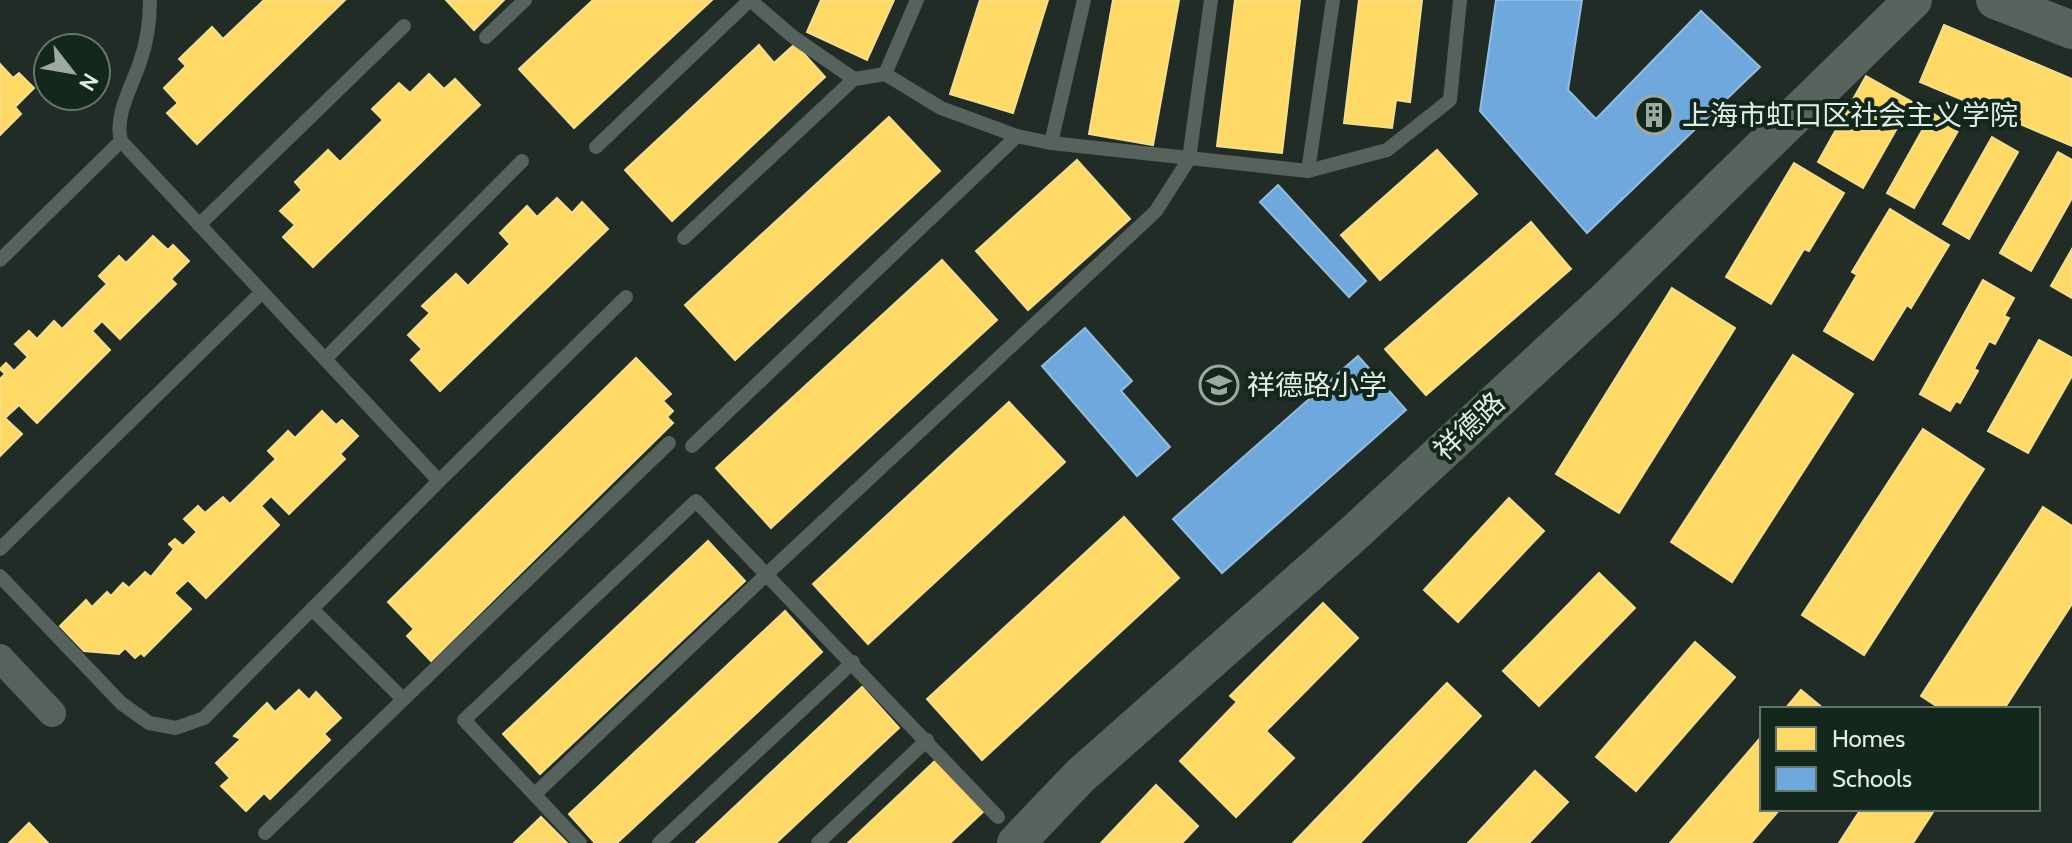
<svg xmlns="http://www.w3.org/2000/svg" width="2072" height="843" font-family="Cabin,'Noto Sans SC',sans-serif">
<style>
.homes{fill:#ffd966;stroke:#f6df8c;stroke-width:2}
.schools{fill:#6fa8dc;stroke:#91bddf;stroke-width:2}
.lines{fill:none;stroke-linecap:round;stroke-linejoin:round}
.lane{stroke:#58625d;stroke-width:14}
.street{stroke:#58625d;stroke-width:28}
.secondary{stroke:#59635e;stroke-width:38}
.labels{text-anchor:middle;stroke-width:8;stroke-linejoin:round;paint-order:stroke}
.poi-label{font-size:28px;fill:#e0ede5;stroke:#13271d;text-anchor:start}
.street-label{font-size:28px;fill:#e0ede5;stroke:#13271d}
</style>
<rect width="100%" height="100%" fill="#222c27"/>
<g class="homes">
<polygon points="264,0 345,0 197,144 167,113 178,103 164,88 186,66 179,59 212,27 223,39"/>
<polygon points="446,0 504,0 474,30"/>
<polygon points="593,0 712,0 574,128 519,69"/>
<polygon points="821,0 894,0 867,60 807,32"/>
<polygon points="980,0 1048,0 1013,113 950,94"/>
<polygon points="1113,0 1179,0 1153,145 1089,134"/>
<polygon points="1235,0 1300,0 1282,153 1217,146"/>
<polygon points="1359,0 1422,0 1410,102 1396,100 1392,128 1344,123"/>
<polygon points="1944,25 2072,79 2072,146 1920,82"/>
<polygon points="795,44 825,77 672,221 625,170 759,45 774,63"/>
<polygon points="0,64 13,78 19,73 34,88 15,107 21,114 0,135"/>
<polygon points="429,74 444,89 455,79 480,105 313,267 283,237 295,225 280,211 302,190 295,182 328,150 340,162 383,120 372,109 399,83 410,93"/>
<polygon points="1866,76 1912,102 1863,188 1818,162"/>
<polygon points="1932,113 1959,129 1914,208 1887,193"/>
<polygon points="889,117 940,171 735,360 685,305"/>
<polygon points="1992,137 2018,152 1969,239 1943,224"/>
<polygon points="1437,150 1477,194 1380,280 1341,235"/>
<polygon points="2058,152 2072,160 2072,198 2031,271 2000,253"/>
<polygon points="1077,160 1130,219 1028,310 976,251"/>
<polygon points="1794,163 1844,193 1809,251 1804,249 1771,304 1726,277"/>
<polygon points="557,198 572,213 582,202 608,229 440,391 411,360 422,349 408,335 430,313 422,306 456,274 468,286 510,244 500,233 527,206 537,217"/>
<polygon points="1890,209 1949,245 1911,308 1907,305 1873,360 1824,331 1857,275 1852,272"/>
<polygon points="1531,222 1571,269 1426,395 1385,349"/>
<polygon points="153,236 168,250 173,245 189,261 171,279 176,284 120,339 102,321 92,331 110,350 37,423 19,405 5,418 22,434 0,456 0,379 5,374 0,369 6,363 14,371 28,357 15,344 29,331 37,339 54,321 62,329 107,284 99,276 119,256 126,263"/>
<polygon points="2072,249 2072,298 2051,286"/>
<polygon points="942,260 997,320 771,528 716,468"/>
<polygon points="1983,280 2014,298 2004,316 2009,318 1995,344 1989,341 1974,369 1978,371 1960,403 1956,401 1950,411 1920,394"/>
<polygon points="1672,288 1735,328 1619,513 1556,474"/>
<polygon points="2039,340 2072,358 2072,376 2028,453 1988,431"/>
<polygon points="1793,355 1853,394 1732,582 1671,542"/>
<polygon points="636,358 671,394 663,401 673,411 667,417 673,423 431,661 407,636 414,629 388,602"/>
<polygon points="1009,402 1065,462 868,644 813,584"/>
<polygon points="322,411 336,425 342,420 358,436 340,454 345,459 289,514 271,496 261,506 279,525 206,598 188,580 174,593 191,609 144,656 141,653 135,658 125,648 119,654 84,651 60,626 86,600 92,607 107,592 111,596 123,583 129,588 145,572 151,577 174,549 169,544 175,539 183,546 197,532 184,519 198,506 205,513 223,497 230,504 276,459 268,451 288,431 295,438"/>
<polygon points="1923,429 1984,469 1864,655 1802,615"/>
<polygon points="1509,498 1544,531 1458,622 1424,590"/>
<polygon points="2043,507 2072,526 2072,604 2004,709 1941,709 1921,696"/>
<polygon points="1124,517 1179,578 982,760 927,699"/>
<polygon points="708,541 745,581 540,774 503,734"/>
<polygon points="1599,573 1635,608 1539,706 1503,671"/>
<polygon points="1323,603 1358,638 1266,731 1294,758 1236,817 1180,761 1237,702 1230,696"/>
<polygon points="785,611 822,652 617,843 595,843 569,814"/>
<polygon points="1695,642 1735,677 1636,791 1596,757"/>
<polygon points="1447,683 1481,716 1360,843 1293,843"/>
<polygon points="862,687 899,728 776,843 696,843"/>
<polygon points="299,690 309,700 316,692 341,718 324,734 330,740 270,799 264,793 246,811 221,786 230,778 216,763 241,739 234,736 267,703 275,712"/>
<polygon points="1801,690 1824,709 1785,709"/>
<polygon points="1762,736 1762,809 1780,809 1751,843 1670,843"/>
<polygon points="937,759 985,810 950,843 848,843"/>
<polygon points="1535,771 1568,802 1529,843 1468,843"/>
<polygon points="1156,785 1198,826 1182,843 1101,843"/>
<polygon points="1861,809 1935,809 1913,843 1839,843"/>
<polygon points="541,817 567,843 514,843"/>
<polygon points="29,823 48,843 9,843"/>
</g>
<g class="schools">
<polygon points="1496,0 1582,0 1568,90 1596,119 1701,11 1760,67 1587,233 1480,111"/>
<polygon points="1278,185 1366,281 1349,297 1260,202"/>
<polygon points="1085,328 1132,381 1121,391 1170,447 1137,476 1042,366"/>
<polygon points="1358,356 1406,410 1222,573 1173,519"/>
</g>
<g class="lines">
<g class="lane">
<polyline points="917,0 885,74 941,108 1017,136 1051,143 1308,171 1387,150 1450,100 1460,0"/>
<polyline points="486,37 525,0"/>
<polyline points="1051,143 1084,0"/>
<polyline points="596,147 750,0 792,36 854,79 885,74"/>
<polyline points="1308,171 1333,0"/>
<polyline points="199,225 404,26"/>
<polyline points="684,238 854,79"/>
<polyline points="0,260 121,141"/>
<polyline points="325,359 522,161"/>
<polyline points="692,446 1017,136"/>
<polyline points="439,481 626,297"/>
<polyline points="0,549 262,292"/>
<path d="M0,576l121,127 28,20 27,5 28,-10 235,-237 -318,-340c-7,-25 11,-55 19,-79 7,-20 10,-41 10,-62"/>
<polyline points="312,609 403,699"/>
<polyline points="535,794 768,573 1156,211 1189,159 1211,0"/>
<polyline points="265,833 669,443"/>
<polyline points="580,843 464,720 696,501 998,817"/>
<polyline points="659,843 853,662"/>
<polyline points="818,843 927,740"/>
</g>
<polyline class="street" points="0,658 52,713"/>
<g class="secondary">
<polyline points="1995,0 2072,30"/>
<polyline points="1016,843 1080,776 1351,536 1605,301 1913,0"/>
</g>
</g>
<defs>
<g id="building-ring" transform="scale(2)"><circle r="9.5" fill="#13271d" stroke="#9ea9a2" stroke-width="1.5"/><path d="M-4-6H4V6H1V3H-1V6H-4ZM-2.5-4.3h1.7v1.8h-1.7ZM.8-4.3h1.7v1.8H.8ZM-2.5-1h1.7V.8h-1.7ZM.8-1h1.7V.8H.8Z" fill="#9ea9a2"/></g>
<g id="school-ring" transform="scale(2)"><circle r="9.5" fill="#13271d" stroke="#9ea9a2" stroke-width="1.5"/><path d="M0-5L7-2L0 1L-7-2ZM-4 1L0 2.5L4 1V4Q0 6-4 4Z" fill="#9ea9a2"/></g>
</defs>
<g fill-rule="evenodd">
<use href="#building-ring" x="1654" y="115"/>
<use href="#school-ring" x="1219" y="385"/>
</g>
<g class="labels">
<g class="poi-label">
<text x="1682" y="125">上海市虹口区社会主义学院</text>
<text x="1247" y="395">祥德路小学</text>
</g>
<g class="street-label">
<text transform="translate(1469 426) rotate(-43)" y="10">祥德路</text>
</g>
</g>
<rect x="1760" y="707" width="280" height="104" fill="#13271d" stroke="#65766d" stroke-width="2"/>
<rect x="1776" y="727" width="40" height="24" fill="#ffd966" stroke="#65766d" stroke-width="2"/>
<text x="1832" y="747" font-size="24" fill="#e0ede5">Homes</text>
<rect x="1776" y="767" width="40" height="24" fill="#6fa8dc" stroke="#65766d" stroke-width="2"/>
<text x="1832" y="787" font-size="24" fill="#e0ede5">Schools</text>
<g transform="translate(72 72) rotate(121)"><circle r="38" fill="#13271d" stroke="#65766d" stroke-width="2"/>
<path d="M0-6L14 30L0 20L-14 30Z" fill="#9ea9a2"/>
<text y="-12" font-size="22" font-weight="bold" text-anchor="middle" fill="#e0ede5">N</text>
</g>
</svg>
